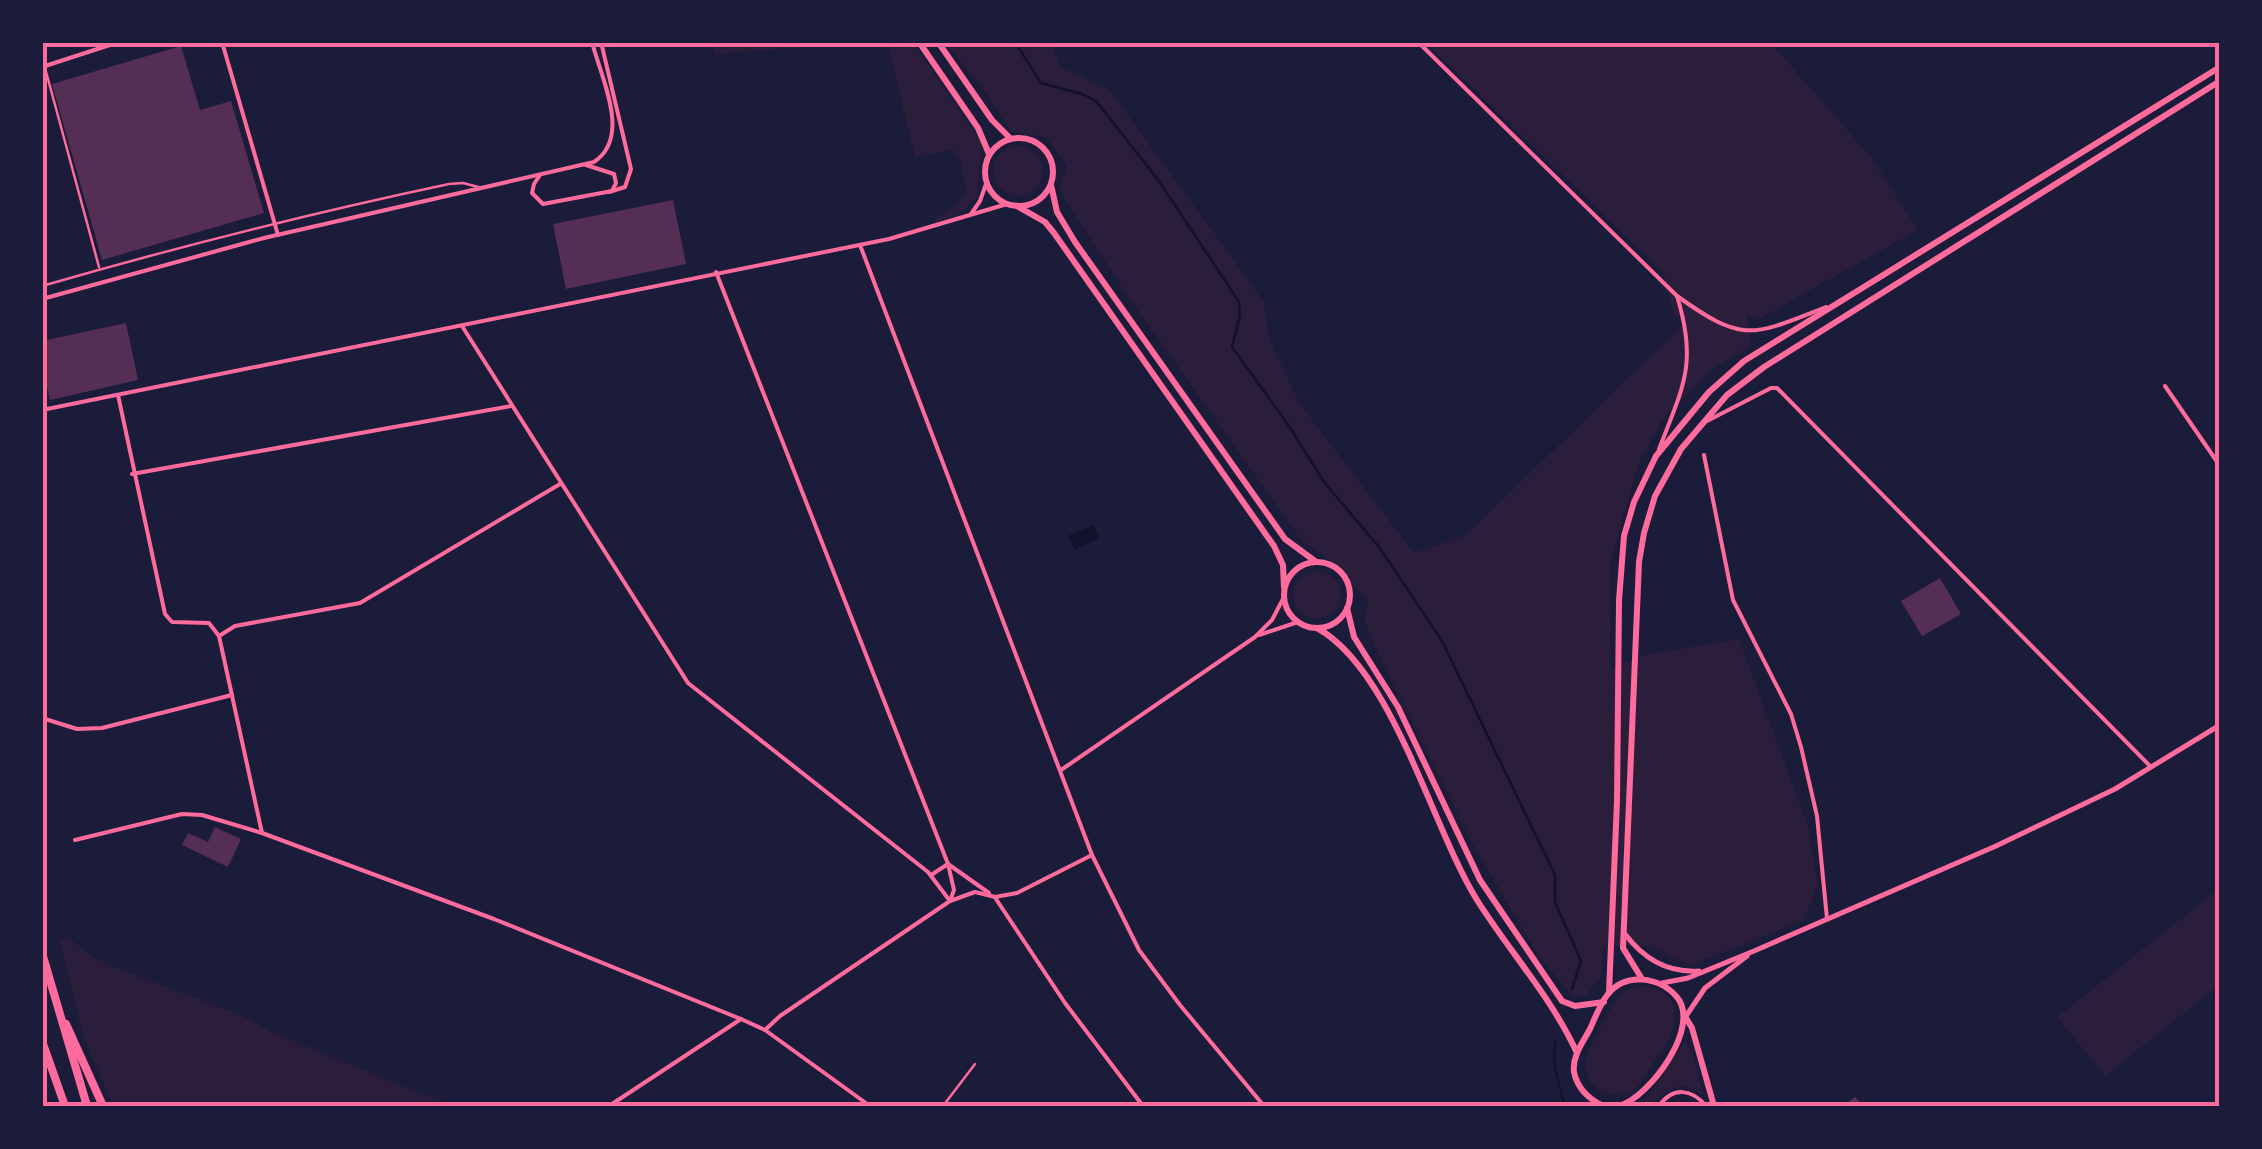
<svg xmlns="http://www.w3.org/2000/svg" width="2262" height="1149" font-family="Lato,sans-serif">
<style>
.green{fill:#2a1e3b}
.water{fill:#12122b}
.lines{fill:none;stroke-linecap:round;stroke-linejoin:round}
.stream{stroke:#12122b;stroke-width:2.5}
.building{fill:#542f53}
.service{stroke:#ff6b9d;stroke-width:2.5}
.minor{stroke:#ff6b9d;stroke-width:4}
.tertiary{stroke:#ff6b9d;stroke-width:5}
.secondary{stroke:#ff6b9d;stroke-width:6}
.motorway{stroke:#ff6b9d;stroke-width:8}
.neatline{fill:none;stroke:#ff6b9d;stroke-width:4}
</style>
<rect width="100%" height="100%" fill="#1b1b3a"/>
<g class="green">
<polygon points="714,43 714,42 858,43 714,54"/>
<polygon points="887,43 913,43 982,143 977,197 960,214 936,223 936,218 958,204 966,190 961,163 953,150 915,157"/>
<polygon points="945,43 1050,43 1062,68 1109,89 1264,302 1270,341 1300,404 1414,553 1466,535 1685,323 1674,314 1663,272 1426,43 1771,43 1871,157 1918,230 1757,320 1747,313 1751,346 1712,369 1662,420 1638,465 1610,562 1610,669 1643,655 1739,639 1807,823 1818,885 1803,921 1689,966 1649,946 1603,946 1601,976 1585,997 1571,995 1539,956 1471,841 1384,667 1364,620 1368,600 1327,559 1300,538 1127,295 1059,190 1067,166 1046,137 1011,132 982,87"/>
<circle cx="1018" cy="171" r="25"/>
<circle cx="1317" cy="595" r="24"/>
<polygon points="2219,889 2219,985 2105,1076 2057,1017"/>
<polygon points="69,938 90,955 117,968 241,1015 270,1031 451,1106 113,1106 83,1036 59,939"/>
<path d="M1644,986c53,10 27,51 9,78 -6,8 -11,20 -19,26 -10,8 -26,7 -36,-1 -26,-19 -4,-49 7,-70 5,-8 9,-20 17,-26 7,-5 14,-6 22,-7z"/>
<path d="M1685,1041l8,15 11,40c-18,-16 -39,-10 -50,10h-18l15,-12z"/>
</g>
<polygon class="water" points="1093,525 1099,538 1075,550 1068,536"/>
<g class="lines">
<g class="stream">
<polyline points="1015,42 1041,83 1082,94 1096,101 1159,181 1239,302 1240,315 1232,347 1287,423 1324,482 1379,547 1442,641 1555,875 1555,902 1581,961 1572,989"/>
<path d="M1556,1041c-6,21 4,45 9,65"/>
</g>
</g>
<g class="building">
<polygon points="181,46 200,110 231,101 264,213 102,260 52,84"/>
<polygon points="673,200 686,264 566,289 553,224"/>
<polygon points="126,323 138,380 50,400 47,387 42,388 42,341"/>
<polygon points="1940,578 1961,614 1922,636 1901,601"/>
<polygon points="215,827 241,839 228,867 182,845 188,833 208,842"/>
<polygon points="1855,1097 1863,1106 1843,1106"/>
</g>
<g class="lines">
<g class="service">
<polyline points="45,68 99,267"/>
<path d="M42,286c135,-39 270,-73 407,-102l14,-1 19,5"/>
<polyline points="943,1106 975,1064"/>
</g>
<g class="minor">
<polyline points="222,42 278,235"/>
<polyline points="601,42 631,169 625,187 609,192"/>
<path d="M1418,42l259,254c67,48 75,40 149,11"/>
<polyline points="42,67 119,42"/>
<polyline points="540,175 534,184 532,193 543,204 612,191 616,183 614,174 586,165"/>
<polyline points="971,214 980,201 986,184"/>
<polyline points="860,245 1092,855 1139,950 1180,1005 1264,1106"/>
<polyline points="716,272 948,864 954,890 950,901"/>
<path d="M42,299l222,-61 330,-76c38,-25 7,-84 -2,-120"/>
<polyline points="462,326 688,683 928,872 950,901"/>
<polyline points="2165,386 2220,466"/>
<polyline points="118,395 165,614 172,622 209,623 219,636 262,833"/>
<polyline points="42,410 889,239 1007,204"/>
<polyline points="1707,421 1771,388 1777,388 2151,767"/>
<path d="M1659,449c24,-62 39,-85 18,-153"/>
<polyline points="1704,455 1733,600 1791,714 1801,747 1817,816 1827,919"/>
<polyline points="132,474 511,406"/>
<polyline points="1259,635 1298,622"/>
<polyline points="219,636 235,626 360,603 560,484"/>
<polyline points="42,718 77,729 102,728 232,695"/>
<polyline points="1061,770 1255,637 1272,620 1284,597"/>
<polyline points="75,840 182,814 202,815 262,833 494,919 741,1019 765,1030 870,1106"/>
<polyline points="948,864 989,893"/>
<polyline points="931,875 948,864"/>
<polyline points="996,899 1065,1003 1143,1106"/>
<polyline points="765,1030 780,1016 950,901 975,892 995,897 1017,893 1092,855"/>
<polyline points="609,1106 741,1019"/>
<path d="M1659,1106c14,-20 33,-17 47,0"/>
</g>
<g class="tertiary">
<path d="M1625,934c18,24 43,39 74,37"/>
<polyline points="1662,983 1688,978 1754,951 1996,846 2115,789 2220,725"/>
<polyline points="1686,1016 1705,988 1747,956"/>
</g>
<g class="secondary">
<polyline points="919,42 978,128 989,154"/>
<polyline points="938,42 992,120 1010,138"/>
<circle cx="1019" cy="172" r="34"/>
<polyline points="1051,185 1057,212 1075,242 1285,539 1315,561"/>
<polyline points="1017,206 1045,222 1054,233 1274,546 1283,565 1284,587"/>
<circle cx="1317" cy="595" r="33"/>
<polyline points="1347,608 1354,637 1398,707 1480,880 1562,1001 1575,1006 1604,1002"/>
<path d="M1317,628c76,42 114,198 160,272 32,51 75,98 100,153"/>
<polyline points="1642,979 1623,948 1639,562 1644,533 1655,496 1681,449 1727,395 1764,367 2220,81"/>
<polyline points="1609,993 1617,801 1619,600 1624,536 1634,502 1656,456 1709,392 1744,361 2220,67"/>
<polyline points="1686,1018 1692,1028 1714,1106"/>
<path d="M1603,1106c-14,-7 -26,-18 -29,-34 -2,-16 9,-30 16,-43 5,-11 10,-25 18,-35 18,-22 51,-17 68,2 27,29 -26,101 -57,110"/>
</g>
<g class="motorway">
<polyline points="42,953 87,1106"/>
<polyline points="66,1024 103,1106"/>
<polyline points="42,1041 65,1106"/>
<polyline points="42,1104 43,1106"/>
</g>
</g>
<rect width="2262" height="1149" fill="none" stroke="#1b1b3a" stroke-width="90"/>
<rect x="45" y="45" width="2172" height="1059" class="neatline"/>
</svg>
